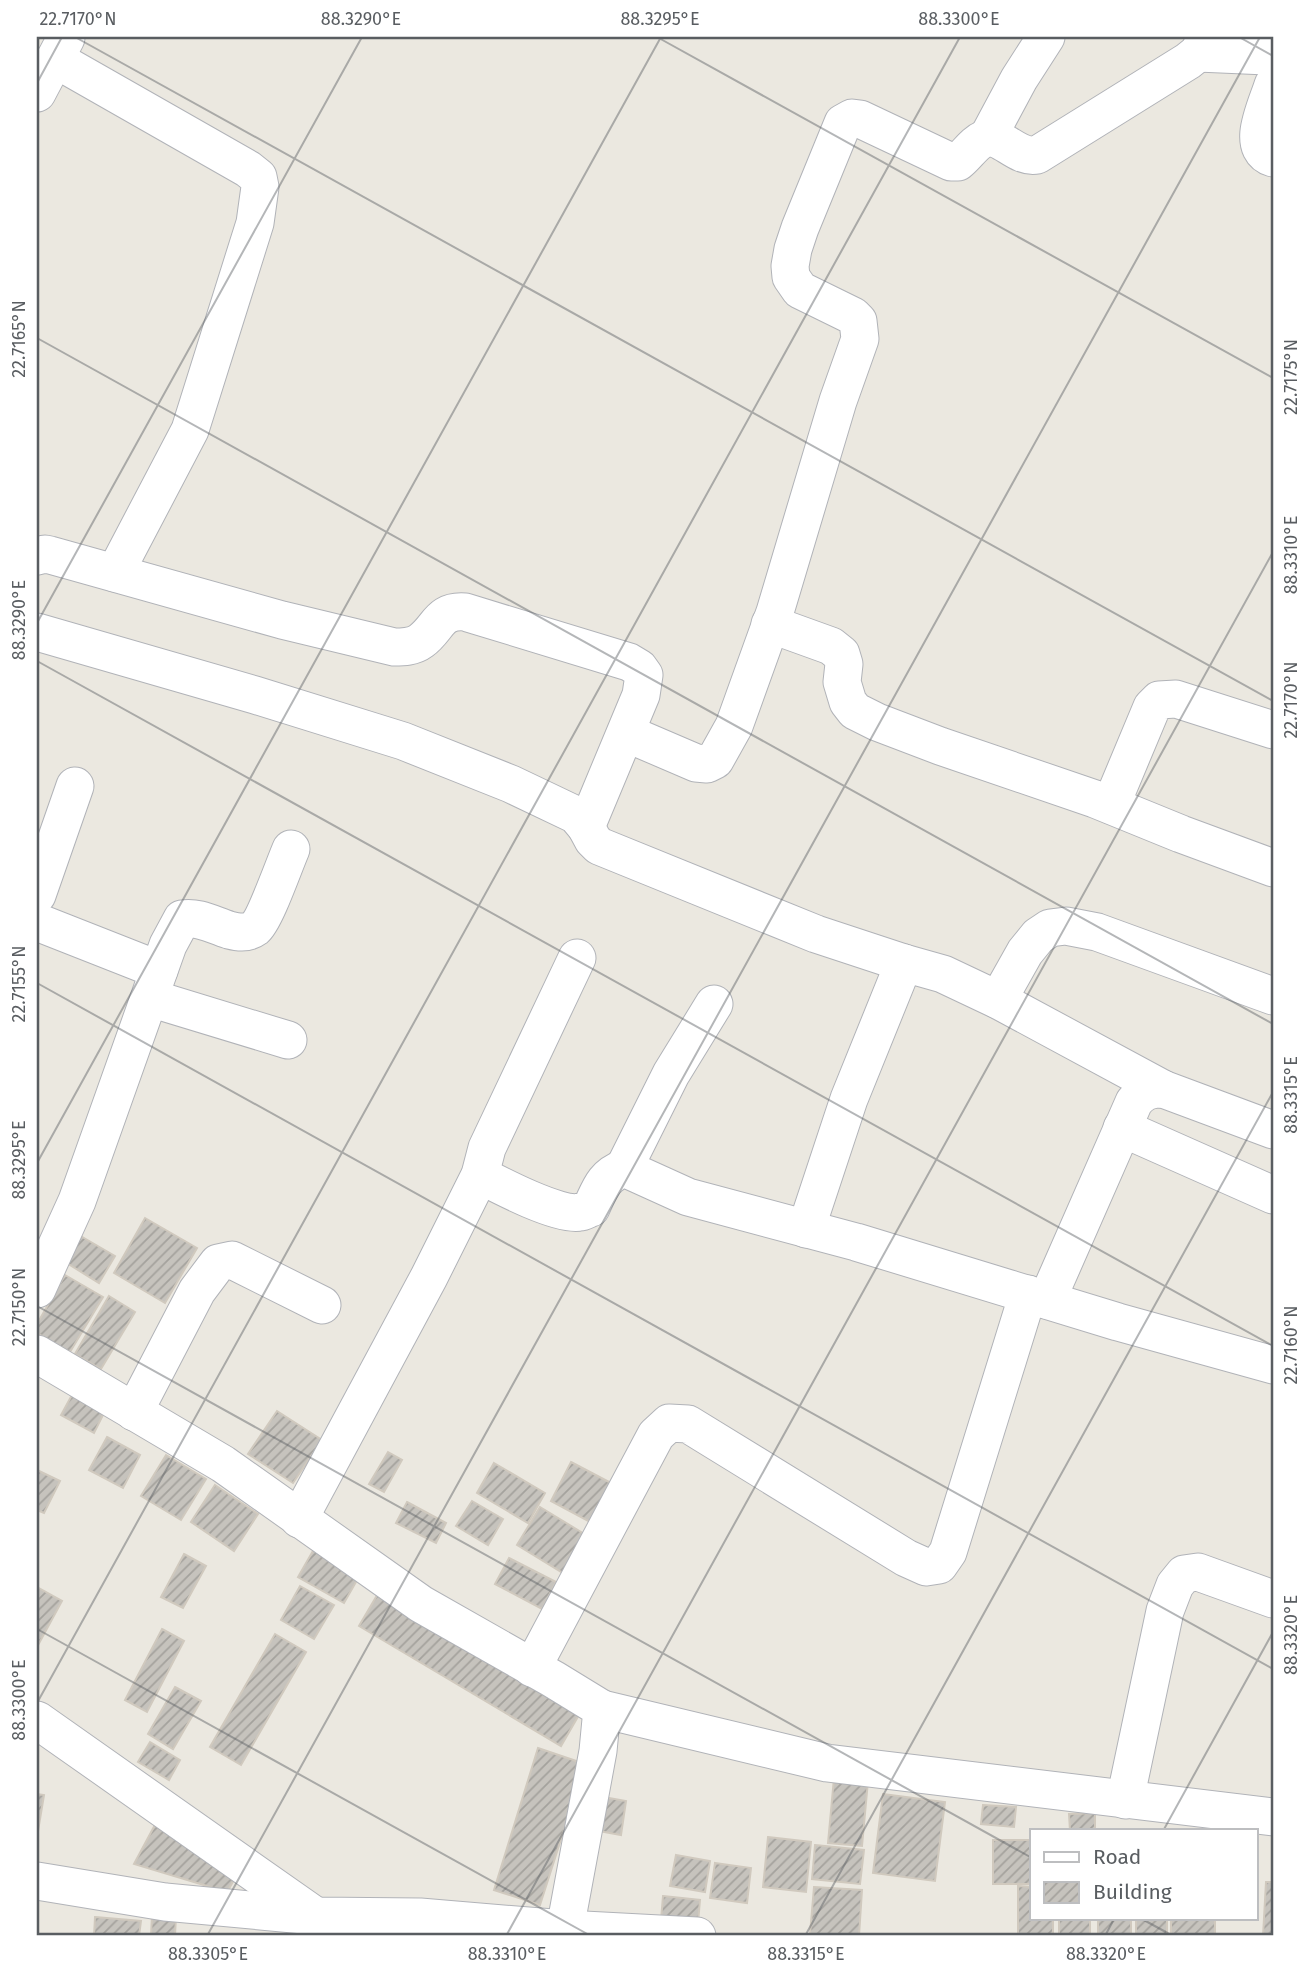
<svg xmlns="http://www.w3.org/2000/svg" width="1310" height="1973" font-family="'Fira Sans',sans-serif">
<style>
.building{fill:url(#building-hatch);stroke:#d0c9be;stroke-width:2}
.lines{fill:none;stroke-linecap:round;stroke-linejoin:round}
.minor-casing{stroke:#b1b3b8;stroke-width:39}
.minor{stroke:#fff;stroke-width:37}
.ticks{fill:none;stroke:#595d61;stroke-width:2;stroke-opacity:0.45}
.neatline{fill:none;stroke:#595d61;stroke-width:2.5}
.ticks-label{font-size:18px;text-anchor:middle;fill:#595d61}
</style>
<defs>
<pattern id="building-hatch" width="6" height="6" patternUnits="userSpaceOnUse" patternTransform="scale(1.75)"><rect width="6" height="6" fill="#c6c3bd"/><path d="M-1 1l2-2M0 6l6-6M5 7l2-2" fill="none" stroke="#a4a29d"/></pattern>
</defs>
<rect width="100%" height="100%" fill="#ebe8e0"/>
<g class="building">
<polygon points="145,1218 197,1248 165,1303 114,1273"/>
<polygon points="72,1231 115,1256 99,1283 57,1257"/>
<polygon points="65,1275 103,1297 70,1352 37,1333 37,1324"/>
<polygon points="109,1296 135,1312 101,1369 75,1354"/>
<polygon points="73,1393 105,1411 94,1433 61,1415"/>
<polygon points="277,1411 322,1440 293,1483 248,1454"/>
<polygon points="107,1437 140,1455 123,1488 89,1470"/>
<polygon points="388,1452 402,1460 384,1492 369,1484"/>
<polygon points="166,1455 206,1479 181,1520 141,1496"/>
<polygon points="571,1462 611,1483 590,1522 551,1501"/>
<polygon points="494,1463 545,1493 528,1523 477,1493"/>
<polygon points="37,1470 60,1481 44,1513 37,1510"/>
<polygon points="215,1485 258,1514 234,1551 191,1522"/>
<polygon points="472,1501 503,1519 488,1545 456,1526"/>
<polygon points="407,1502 446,1523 436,1543 396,1523"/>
<polygon points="540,1507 586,1535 563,1573 517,1545"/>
<polygon points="314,1549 360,1575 344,1603 298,1577"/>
<polygon points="184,1554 206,1566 183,1608 161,1597"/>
<polygon points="509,1558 556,1582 542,1609 495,1584"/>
<polygon points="300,1586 334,1605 314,1639 281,1620"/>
<polygon points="37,1587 62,1601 37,1647"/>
<polygon points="379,1592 580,1713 561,1746 359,1626"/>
<polygon points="162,1629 184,1641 147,1712 125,1700"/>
<polygon points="275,1634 306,1652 241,1765 210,1747"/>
<polygon points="175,1687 201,1701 173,1749 148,1734"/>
<polygon points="150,1742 180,1760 169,1780 138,1762"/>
<polygon points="538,1748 585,1764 540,1905 494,1890"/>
<polygon points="834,1778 868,1781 862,1846 828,1843"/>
<polygon points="37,1794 44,1795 37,1837"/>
<polygon points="883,1794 945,1802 935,1881 873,1873"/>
<polygon points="598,1796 626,1801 621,1835 593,1830"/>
<polygon points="983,1805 1016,1807 1014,1827 981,1824"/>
<polygon points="1095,1813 1095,1831 1070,1831 1069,1814"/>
<polygon points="156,1823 238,1873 227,1892 134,1864"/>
<polygon points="768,1837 811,1842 806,1892 763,1887"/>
<rect x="993" y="1840" width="39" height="44"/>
<polygon points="815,1845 864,1850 860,1884 812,1879"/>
<polygon points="676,1855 710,1861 705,1892 670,1886"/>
<polygon points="715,1863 751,1868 747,1903 710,1898"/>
<polygon points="1266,1882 1273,1882 1273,1936 1263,1936"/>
<polygon points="1018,1886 1032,1887 1032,1919 1053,1919 1053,1936 1018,1936"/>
<polygon points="814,1887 862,1890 859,1936 810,1934"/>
<polygon points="663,1896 700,1900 698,1923 661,1920"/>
<polygon points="152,1915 176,1916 175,1936 151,1936"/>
<polygon points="95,1917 141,1921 139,1936 94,1936"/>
<rect x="1059" y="1919" width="31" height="17"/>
<rect x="1098" y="1919" width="33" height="17"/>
<rect x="1136" y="1919" width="31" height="17"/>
<rect x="1171" y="1919" width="44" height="17"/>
</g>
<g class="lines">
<g class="minor-casing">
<g id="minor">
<polyline points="1198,53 1267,56 1273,58"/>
<polyline points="55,59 248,169 258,177 260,187 255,223 190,430 115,573"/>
<path d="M1273,85c-6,20 -29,64 0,73"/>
<polyline points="37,93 66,38"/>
<polyline points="988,137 1019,79 1046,37"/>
<path d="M37,556l8,-2 5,1 232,65 112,27c9,0 19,0 27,-6 18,-13 17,-31 44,-29l164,50 10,6 5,7 -3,20 -55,132"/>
<polyline points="770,624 831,646 841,654 844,664 842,682 848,702 855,711 877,722 940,746 1095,799 1181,834 1273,868"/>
<polyline points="37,632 255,695 403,741 511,784 576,815 586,827 593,840 599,846 816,934 904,963 943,974 998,1000 1163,1089"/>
<path d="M626,733l70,30 11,1 8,-4 19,-34 41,-114 63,-211 22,-62 -2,-18 -5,-5 -53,-26 -9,-13 -1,-11 3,-17 7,-21 43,-105 9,-5 8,1 91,43h7c9,-7 16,-19 26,-23 17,-7 32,20 53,16l151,-94 10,-8 9,-16"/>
<polyline points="1111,805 1152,707 1159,700 1176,699 1273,730"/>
<polyline points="37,895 75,786"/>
<polyline points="37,922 159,970"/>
<polyline points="150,998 288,1040"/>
<polyline points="998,1000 1025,952 1038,936 1050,928 1066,926 1097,932 1273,996"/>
<polyline points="1122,1128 1273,1195"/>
<polyline points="624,1168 671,1074 714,1004"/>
<path d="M480,1175c19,10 80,42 100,37 4,0 7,-3 11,-4 9,-19 12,-32 33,-40l64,29 168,45 262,80 155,43"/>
<polyline points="806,1229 849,1099 904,963"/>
<path d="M37,1289l40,-88 91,-256 14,-26c16,-3 31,6 47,11 8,2 18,4 26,-2 10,-8 29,-63 36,-79"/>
<path d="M1047,1300l87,-198c8,-10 15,-13 29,-13l110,41"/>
<polyline points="37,1354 223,1464 421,1604 553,1679 602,1709 598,1751 565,1929"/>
<polyline points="134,1412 197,1291 218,1263 232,1260 322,1305"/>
<polyline points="299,1519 429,1277 480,1175 487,1148 577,958"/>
<polyline points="532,1668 656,1435 669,1423 688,1424 906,1558 926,1567 939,1565 948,1552 1028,1294"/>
<polyline points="602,1709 827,1763 1273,1817"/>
<polyline points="37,1720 314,1915"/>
<polyline points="1125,1800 1165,1611 1175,1585 1184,1574 1198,1572 1273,1599"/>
<polyline points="37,1881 165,1902 315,1916 420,1917 565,1929 697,1936"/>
</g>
</g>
<use href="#minor" class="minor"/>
</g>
<path class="ticks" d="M75,37l1198,664M657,37l616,341M1239,37l34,19M37,83l25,-46M37,338l1236,686M37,623l325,-586M37,661l1236,685M37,983l1236,686M37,1163l624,-1126M37,1306l995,552M37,1629l554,307M37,1703l923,-1666M1163,1831l110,-199M1142,1919l31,17M207,1936l1053,-1899M506,1936l767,-1384M805,1936l468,-844M1105,1936l9,-17"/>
<rect width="1310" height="1973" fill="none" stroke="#ffffff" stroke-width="77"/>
<rect x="1030" y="1829" width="228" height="91" fill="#ffffff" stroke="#bdbec0" stroke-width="2"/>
<rect x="1044" y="1852" width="35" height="10" fill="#ffffff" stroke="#bdbec0" stroke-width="2"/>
<text x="1093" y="1864" font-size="21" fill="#595d61">Road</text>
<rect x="1044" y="1882" width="35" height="21" fill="url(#building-hatch)" stroke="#bdbec0" stroke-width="2"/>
<text x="1093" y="1899" font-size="21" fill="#595d61">Building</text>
<rect x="38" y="38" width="1234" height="1896" class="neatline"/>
<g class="ticks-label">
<text x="78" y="25">22.7170°N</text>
<text x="361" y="25">88.3290°E</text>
<text x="660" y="25">88.3295°E</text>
<text x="959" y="25">88.3300°E</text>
<text transform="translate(19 339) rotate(-90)" y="6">22.7165°N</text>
<text transform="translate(1291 377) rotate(-90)" y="6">22.7175°N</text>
<text transform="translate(1291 555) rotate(-90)" y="6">88.3310°E</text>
<text transform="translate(19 620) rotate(-90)" y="6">88.3290°E</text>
<text transform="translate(1291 700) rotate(-90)" y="6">22.7170°N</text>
<text transform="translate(19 984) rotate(-90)" y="6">22.7155°N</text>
<text transform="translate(1291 1095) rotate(-90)" y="6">88.3315°E</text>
<text transform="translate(19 1160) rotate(-90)" y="6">88.3295°E</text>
<text transform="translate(19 1307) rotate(-90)" y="6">22.7150°N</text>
<text transform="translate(1291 1345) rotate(-90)" y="6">22.7160°N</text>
<text transform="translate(1291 1635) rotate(-90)" y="6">88.3320°E</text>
<text transform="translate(19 1700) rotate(-90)" y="6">88.3300°E</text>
<text x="208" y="1960">88.3305°E</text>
<text x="507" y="1960">88.3310°E</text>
<text x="806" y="1960">88.3315°E</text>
<text x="1106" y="1960">88.3320°E</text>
</g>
</svg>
